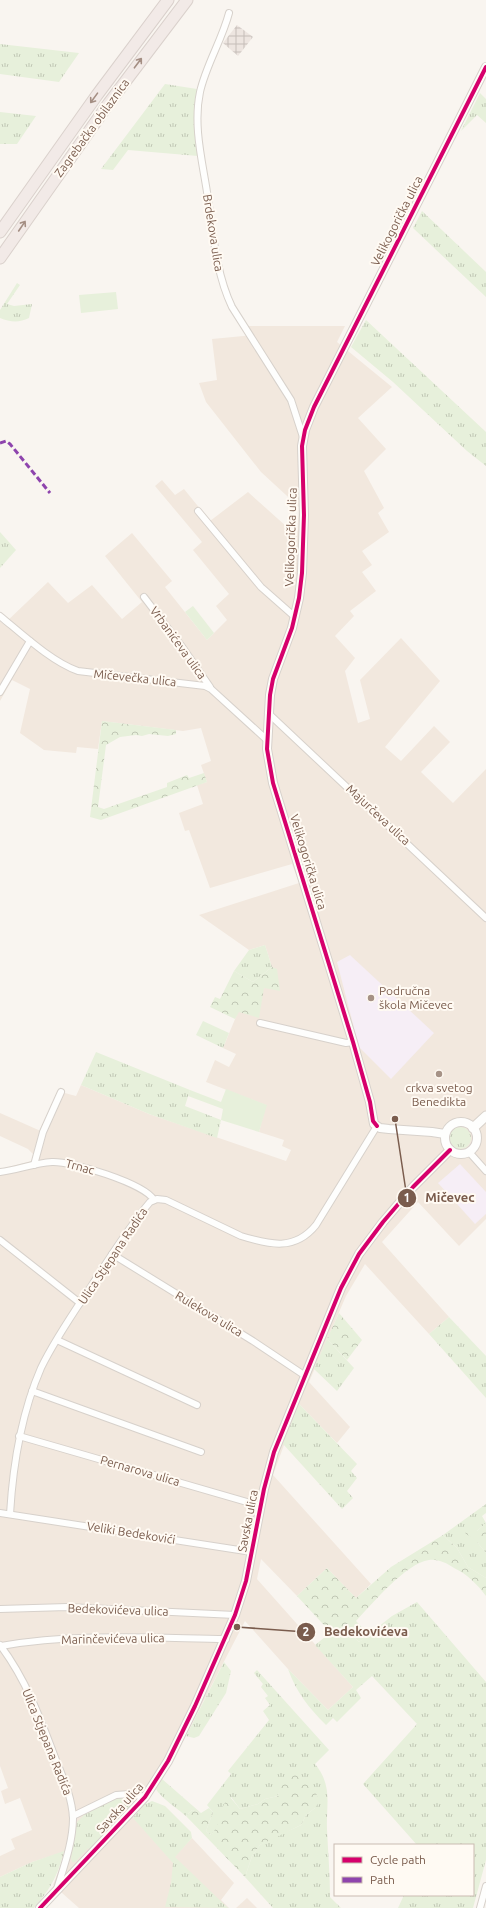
<svg xmlns="http://www.w3.org/2000/svg" width="486" height="1908" font-family="Ubuntu,sans-serif">
<style>
.residential{fill:#f2e8de}
.industrial{fill:url(#industrial-grid)}
.education{fill:#f6eef6}
.grass{fill:url(#grass-tufts)}
.forest{fill:url(#forest-crowns)}
.garden{fill:#e7f0db}
.lines{fill:none;stroke-linecap:round;stroke-linejoin:round}
.minor-casing{stroke:#d7d1cb;stroke-width:8}
.tertiary-casing{stroke:#d7d1cb;stroke-width:10}
.secondary-casing{stroke:#d9d2cb;stroke-width:11}
.motorway-casing{stroke:#dad1cc;stroke-width:13}
.minor{stroke:#fefefd;stroke-width:6}
.tertiary{stroke:#fefefd;stroke-width:8}
.secondary{stroke:#fefefd;stroke-width:9}
.motorway{stroke:#f2eae7;stroke-width:11}
.quiet{stroke:#8e44ad;stroke-width:3;stroke-dasharray:6 3;stroke-linecap:butt}
.cycleway-casing{stroke:#fffaf3;stroke-width:6}
.cycleway{stroke:#d6006c;stroke-width:4}
.oneway{stroke:#a48e83}
.poi-dot{fill:#a69286;stroke:#fffaf3;stroke-width:1.5}
.labels{text-anchor:middle;stroke-width:4;stroke-linejoin:round;paint-order:stroke}
.street-label{font-size:12px;fill:#7a5c4d;stroke:#fffaf3}
.poi-label{font-size:12px;fill:#7a5c4d;stroke:#fffaf3;text-anchor:start}
.leader{fill:none;stroke:#7a5c4d;stroke-width:1.5}
.callout-dot{fill:#7a5c4d;stroke:#fffaf3;stroke-width:1.5}
.mark-label{font-size:12px;text-anchor:middle;font-weight:bold;fill:#fff}
.callout-label{font-size:13px;text-anchor:middle;font-weight:bold;fill:#7a5c4d;stroke:#fffaf3;stroke-width:4;stroke-linejoin:round;paint-order:stroke}
</style>
<defs>
<pattern id="industrial-grid" width="8" height="8" patternUnits="userSpaceOnUse"><rect width="8" height="8" fill="#ede5e0"/><path d="M0 4h8M4 0v8" fill="none" stroke="#c5bdb8"/></pattern>
<pattern id="grass-tufts" width="24" height="20" patternUnits="userSpaceOnUse"><rect width="24" height="20" fill="#e7f0db"/><path d="M3 7l-1-3M5 7V3M7 7l1-3M15 17l-1-3M17 17v-4M19 17l1-3" fill="none" stroke="#c0c6b4"/></pattern>
<pattern id="forest-crowns" width="20" height="18" patternUnits="userSpaceOnUse"><rect width="20" height="18" fill="#e7f0db"/><path d="M2 6a3 3 0 1 1 6 0M12 15a3 3 0 1 1 6 0" fill="none" stroke="#c0c6b4"/></pattern>
</defs>
<rect width="100%" height="100%" fill="#f9f5f0"/>
<g class="residential">
<polygon points="248,326 345,326 337,342 392,387 358,418 386,449 364,471 384,508 378,513 389,532 362,551 372,565 362,572 376,591 350,611 354,616 335,636 355,658 345,671 358,723 370,719 360,680 401,638 440,681 385,747 401,761 434,726 450,742 421,772 453,803 486,769 486,1219 459,1246 418,1202 382,1242 449,1317 429,1334 365,1264 346,1296 309,1382 350,1427 337,1443 299,1404 273,1475 371,1584 356,1598 327,1568 297,1596 261,1559 257,1579 353,1687 328,1710 288,1669 245,1621 172,1762 156,1789 133,1818 175,1856 192,1838 234,1883 221,1900 229,1908 79,1908 53,1885 60,1867 64,1852 32,1862 0,1877 0,1856 15,1849 11,1839 32,1830 20,1798 5,1804 1,1791 8,1788 0,1766 0,1169 32,1161 33,1154 28,1149 0,1136 0,1113 43,1132 61,1092 76,1096 81,1085 149,1114 286,1161 291,1150 282,1146 284,1140 259,1132 266,1105 206,1082 215,1060 229,1067 236,1054 223,1048 238,1012 264,988 277,970 272,967 265,945 249,950 199,915 299,883 292,864 210,888 189,830 185,831 179,813 203,804 197,785 207,782 201,765 211,761 201,728 183,731 102,721 98,749 77,747 76,753 44,750 20,733 30,689 12,680 0,701 0,621 4,624 48,582 68,603 92,585 122,619 142,602 105,556 132,533 172,581 165,587 207,640 227,620 216,606 229,594 193,550 202,542 155,486 162,480 175,495 184,489 210,521 248,492 297,536 299,507 261,472 206,402 199,383 217,380 212,339 254,335"/>
<polygon points="247,1898 257,1908 236,1908"/>
</g>
<polygon class="industrial" points="237,25 253,37 238,56 223,43"/>
<g class="education">
<polygon points="350,955 434,1033 391,1079 359,1047 337,962"/>
<polygon points="460,1164 486,1192 486,1214 475,1224 438,1183"/>
</g>
<g class="grass">
<polygon points="0,44 79,53 59,82 0,74"/>
<polygon points="165,84 197,89 195,118 198,156 128,150 113,170 101,169"/>
<polygon points="480,93 486,99 486,123 477,115 461,131"/>
<polygon points="0,112 36,116 17,144 0,144"/>
<polygon points="422,211 486,272 486,297 413,228"/>
<path d="M17,283l3,2 -13,19 7,2 18,-2 -3,14c-10,5 -19,4 -29,0v-8z"/>
<polygon points="366,320 486,432 486,466 467,451 393,382 351,347"/>
<polygon points="0,532 16,550 0,568"/>
<polygon points="265,945 272,967 253,982 234,971 249,950"/>
<polygon points="203,1021 229,1033 223,1048 196,1035"/>
<polygon points="96,1052 190,1090 185,1106 221,1120 217,1138 149,1114 81,1085"/>
<circle cx="460" cy="1138" r="11"/>
<polygon points="449,1317 486,1356 486,1398 429,1334"/>
<polygon points="327,1339 354,1368 337,1391 314,1369"/>
<polygon points="299,1404 357,1464 351,1471 357,1478 347,1491 353,1498 342,1509 283,1444"/>
<polygon points="486,1504 486,1513 482,1516 486,1523 477,1531 477,1542 486,1553 486,1578 468,1567 457,1548 443,1535"/>
<path d="M417,1602l69,80v178l-13,48h-75l6,-13h69v-50h-56l-54,-61 54,-60 -45,-48 -16,14 5,8 -24,24 -4,-4 -7,7c-17,-17 -30,-33 -38,-56l40,41 25,-23 -38,-42 15,-12 4,3 10,-9 15,15 33,-26z"/>
<polygon points="224,1662 231,1671 226,1693 199,1736 194,1738 186,1736"/>
<path d="M257,1670l72,80 -14,14c18,22 11,40 12,65 1,23 3,46 3,68l11,11h-68l-28,-31 7,-21 8,-11 14,-8 23,-10 4,-2 5,-10 9,-7 -35,-19 -2,7 -13,3 -7,5 -18,5 -9,-12 -14,31 -6,7 -5,-4 7,-19 -6,-7 24,-31 -3,-3 41,-51 -6,-9 7,-6 -5,-7 3,-2 -7,-9 2,-3 -9,-11z"/>
<path d="M162,1779l39,34 -9,-3 -6,6c-8,-7 -26,-19 -30,-27z"/>
<polygon points="125,1796 134,1798 134,1802 89,1850 88,1848 75,1862 72,1862 71,1858 77,1822 85,1814 84,1812 117,1797"/>
<polygon points="152,1801 165,1806 191,1832 192,1838 175,1857 228,1908 165,1907 171,1883 173,1863 133,1818 143,1805"/>
<path d="M64,1851c-6,25 -14,38 -30,57h-34v-31l32,-15z"/>
</g>
<g class="forest">
<polygon points="102,721 176,730 176,734 168,736 149,734 142,736 136,735 120,737 106,745 98,807 104,809 167,787 167,783 187,775 189,778 204,773 207,782 101,820 90,817"/>
<polygon points="272,967 277,969 280,991 264,988 259,1018 239,1012 235,1019 210,1007 215,997 220,999 234,971 253,982"/>
<polygon points="339,1313 362,1340 347,1360 327,1339"/>
<polygon points="486,1523 486,1553 477,1542 465,1533 469,1528 477,1531"/>
<path d="M443,1535l14,13 11,19 18,11v18c-8,-11 -19,-22 -32,-28 -8,-5 -15,-9 -25,-8 -23,3 -57,44 -73,61l13,14 -10,7 -15,-15 -10,9 -37,-40 30,-28 29,30 35,-31z"/>
<path d="M295,1774l20,16 4,12 -4,6 -9,7 -5,10 -41,20 -8,11 -7,21 -59,-61 6,-6 9,3 8,-5 4,4 -7,19 5,4c12,-13 7,-29 19,-38l10,12 18,-5 7,-5 13,-3 3,-15z"/>
</g>
<g class="garden">
<polygon points="116,292 118,309 81,313 79,295"/>
<polygon points="193,606 214,633 207,640 185,612"/>
<polygon points="226,1089 267,1105 259,1132 221,1120 223,1109 188,1096 190,1090 221,1102"/>
</g>
<g class="lines">
<g class="minor-casing">
<g id="minor">
<path d="M229,13c-7,27 -23,52 -29,79 -7,33 2,68 7,100 6,39 8,79 25,115l59,93 12,37"/>
<polyline points="198,511 261,587 295,617"/>
<polyline points="144,597 183,648 210,687"/>
<path d="M0,616c22,18 52,46 78,55l127,15 6,3 56,51"/>
<polyline points="0,692 30,641"/>
<polyline points="268,713 486,918"/>
<polyline points="260,1023 346,1043 353,1042"/>
<polyline points="469,1152 486,1171"/>
<polyline points="34,1165 43,1132 61,1092"/>
<path d="M0,1172c17,-2 34,-9 52,-10 19,-1 92,21 102,38"/>
<polyline points="0,1240 80,1303"/>
<polyline points="112,1254 253,1341 304,1375"/>
<polyline points="57,1340 197,1405"/>
<polyline points="32,1391 201,1452"/>
<polyline points="19,1436 261,1506"/>
<polyline points="0,1513 252,1552"/>
<path d="M10,1514c3,-50 11,-100 31,-146 14,-29 33,-56 51,-83 18,-28 36,-57 58,-83l7,-3 9,1 75,36c29,9 54,15 75,-11l61,-99"/>
<polyline points="0,1609 67,1607 235,1615"/>
<path d="M0,1645c26,34 41,75 56,115 7,18 16,37 17,58 0,24 -9,48 -16,71"/>
<path d="M1,1646c74,-13 150,-8 225,-7"/>
<polyline points="73,1816 116,1795 130,1794 145,1797"/>
<polyline points="480,1908 486,1886"/>
</g>
</g>
<g class="tertiary-casing">
<g id="tertiary">
<circle cx="461" cy="1138" r="16"/>
<polyline points="445,1134 432,1132 389,1129 380,1128 374,1124 370,1102 353,1042 273,783 267,749 270,695 273,679 292,628 299,598 302,573 304,515 302,446 305,430 314,407 486,67"/>
<polyline points="40,1908 145,1797 168,1761 195,1706 235,1615 246,1581 264,1489 274,1452 341,1288 359,1254 383,1222 413,1187 450,1150"/>
</g>
</g>
<g class="secondary-casing">
<polyline id="secondary" points="473,1128 486,1116"/>
</g>
<g class="motorway-casing">
<g id="motorway">
<polyline points="0,232 97,95 168,0"/>
<polyline points="0,258 109,103 187,0"/>
</g>
</g>
<use href="#minor" class="minor"/>
<use href="#tertiary" class="tertiary"/>
<use href="#secondary" class="secondary"/>
<use href="#motorway" class="motorway"/>
<polyline class="quiet" points="0,443 6,441 10,444 50,493"/>
<g class="cycleway-casing">
<g id="cycleway">
<polyline points="377,1126 373,1121 370,1102 353,1042 273,783 267,749 270,695 273,679 292,628 299,598 302,573 304,515 302,446 305,430 314,407 486,67"/>
<polyline points="40,1908 145,1797 168,1761 195,1706 235,1615 246,1581 264,1489 274,1452 341,1288 359,1254 383,1222 413,1187 450,1150"/>
</g>
</g>
<use href="#cycleway" class="cycleway"/>
</g>
<defs><path id="oneway-shaft" d="M-6 0H5M1.5-3L5.5 0L1.5 3" fill="none" stroke-width="1.6" stroke-linecap="round" stroke-linejoin="round"/></defs>
<g class="oneway">
<use href="#oneway-shaft" transform="translate(138 63) rotate(-53)"/>
<use href="#oneway-shaft" transform="translate(94 98) rotate(126)"/>
<use href="#oneway-shaft" transform="translate(22 226) rotate(-56)"/>
</g>
<g class="poi-dot">
<circle cx="371" cy="998" r="4"/>
<circle cx="439" cy="1074" r="4"/>
</g>
<g class="labels">
<g class="street-label">
<text transform="translate(92 128) rotate(-54)" y="4">Zagrebačka obilaznica</text>
<text transform="translate(397 221) rotate(-63)" y="4">Velikogorička ulica</text>
<text transform="translate(213 233) rotate(81)" y="4">Brdekova ulica</text>
<text transform="translate(291 537) rotate(-88)" y="4">Velikogorička ulica</text>
<text transform="translate(178 643) rotate(54)" y="4">Vrbanićeva ulica</text>
<text transform="translate(135 678) rotate(6)" y="4">Mičevečka ulica</text>
<text transform="translate(378 815) rotate(43)" y="4">Majurčeva ulica</text>
<text transform="translate(308 862) rotate(73)" y="4">Velikogorička ulica</text>
<text transform="translate(80 1167) rotate(15)" y="4">Trnac</text>
<text transform="translate(113 1256) rotate(-56)" y="4">Ulica Stjepana Radića</text>
<text transform="translate(209 1314) rotate(31)" y="4">Rulekova ulica</text>
<text transform="translate(140 1471) rotate(16)" y="4">Pernarova ulica</text>
<text transform="translate(248 1521) rotate(-79)" y="4">Savska ulica</text>
<text transform="translate(131 1533) rotate(9)" y="4">Veliki Bedekovići</text>
<text transform="translate(118 1610) rotate(2)" y="4">Bedekovićeva ulica</text>
<text transform="translate(113 1639) rotate(-1)" y="4">Marinčevićeva ulica</text>
<text transform="translate(47 1742) rotate(68)" y="4">Ulica Stjepana Radića</text>
<text transform="translate(120 1808) rotate(-48)" y="4">Savska ulica</text>
</g>
<g class="poi-label">
<text x="379" y="995">Područna<tspan x="379" dy="14">škola Mičevec</tspan></text>
<text x="439" y="1092" text-anchor="middle">crkva svetog<tspan x="439" dy="14">Benedikta</tspan></text>
</g>
</g>
<path class="leader" d="M395 1119L407 1198M237 1627L306 1632"/>
<g class="callout-dot">
<circle cx="395" cy="1119" r="4"/>
<circle cx="237" cy="1627" r="4"/>
<circle cx="407" cy="1198" r="10"/>
<circle cx="306" cy="1632" r="10"/>
</g>
<g class="mark-label">
<text x="407" y="1202">1</text>
<text x="306" y="1636">2</text>
</g>
<g class="callout-label">
<text x="450" y="1202">Mičevec</text>
<text x="366" y="1636">Bedekovićeva</text>
</g>
<rect x="334" y="1844" width="140" height="52" fill="#fffaf3" stroke="#cabbb1"/>
<rect x="342" y="1857" width="20" height="6" fill="#d6006c" stroke="#cabbb1"/>
<text x="370" y="1864" font-size="12" fill="#7a5c4d">Cycle path</text>
<rect x="342" y="1877" width="20" height="6" fill="#8e44ad" stroke="#cabbb1"/>
<text x="370" y="1884" font-size="12" fill="#7a5c4d">Path</text>
</svg>
